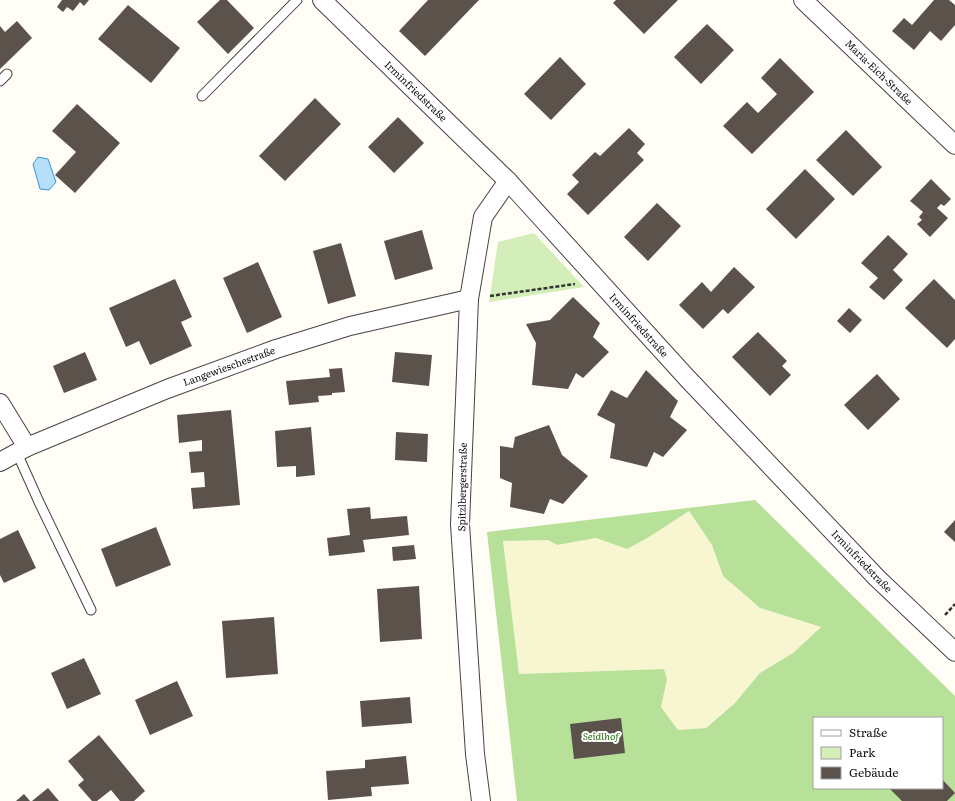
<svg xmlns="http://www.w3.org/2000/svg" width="955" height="801" font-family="Literata,serif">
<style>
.farmland{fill:#f8f6d1}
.green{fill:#d4eeba}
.forest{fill:#b7e098;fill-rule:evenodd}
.water{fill:#b5dffb;stroke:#3594d8}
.building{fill:#5b524c}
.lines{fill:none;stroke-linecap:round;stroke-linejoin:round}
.lane-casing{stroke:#444;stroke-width:11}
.street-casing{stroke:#444;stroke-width:20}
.path{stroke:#333;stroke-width:2.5;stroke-dasharray:4 2;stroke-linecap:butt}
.lane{stroke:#fff;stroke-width:9}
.street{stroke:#fff;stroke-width:18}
.labels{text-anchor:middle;stroke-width:4;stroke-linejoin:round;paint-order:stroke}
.street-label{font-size:10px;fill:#111;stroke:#fff}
.park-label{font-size:10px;font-style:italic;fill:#2a701a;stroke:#fff}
</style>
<rect width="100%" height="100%" fill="#fffdf5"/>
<polygon class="farmland" points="689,511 712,545 723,576 760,608 821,627 793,653 760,673 734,704 706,728 678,730 661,707 667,679 664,669 519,674 503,541 548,540 557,545 596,538 627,549 649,537"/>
<polygon class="green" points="534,233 584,287 489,302 498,242"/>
<path class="forest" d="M755,500l200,196v105h-438l-30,-269zM689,511l23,34 11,31 37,32 61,19 -28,26 -33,20 -26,31 -28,24 -28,2 -17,-23 6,-28 -3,-10 -145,5 -16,-133 45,-1 9,5 39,-7 31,11 22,-12zM814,718h128v70h-128z"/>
<polygon class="water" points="38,157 48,159 56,182 49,190 40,189 33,164"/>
<g class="building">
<polygon points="62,0 89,0 84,6 80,2 73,11 67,7 63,12 57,7"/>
<polygon points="220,0 227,0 254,28 228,54 197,22"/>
<polygon points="428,0 479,0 425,56 399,31"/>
<polygon points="616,0 678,0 644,34 613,3"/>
<polygon points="934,0 949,0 955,5 955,25 941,41 930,31 914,50 892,31 904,18 912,25"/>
<polygon points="128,5 180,48 151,83 98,39"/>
<polygon points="17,21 32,38 0,69 0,26 5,32"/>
<polygon points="707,24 734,50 701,84 674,57"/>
<polygon points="560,57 586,84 551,120 524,94"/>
<polygon points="780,58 814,92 752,154 723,126 747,102 758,113 777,94 761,78"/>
<polygon points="315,98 341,124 285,181 259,156"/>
<polygon points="77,104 120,143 75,193 55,175 76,152 52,131"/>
<polygon points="398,117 424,143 394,173 368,147"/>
<polygon points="629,128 645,144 637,153 644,160 588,215 567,194 579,182 572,175 595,152 600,156"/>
<polygon points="846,130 882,167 853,196 816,160"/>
<polygon points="805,169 835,199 796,239 766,209"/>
<polygon points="931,179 951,199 944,206 941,204 937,208 948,218 930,237 917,224 922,220 919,217 923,212 910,201"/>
<polygon points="657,203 681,226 648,261 624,237"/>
<polygon points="422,230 433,269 395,280 384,241"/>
<polygon points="888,235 908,254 893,270 903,280 884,300 869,287 878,278 861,263"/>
<polygon points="341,243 356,296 328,304 313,251"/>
<polygon points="258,262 282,317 247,333 223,278"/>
<polygon points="734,267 755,287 728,314 723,309 703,329 679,305 702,282 711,292"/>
<polygon points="175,279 192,317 181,322 192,346 150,365 139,341 126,347 109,308"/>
<polygon points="934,279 955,300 955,339 947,348 905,308"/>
<polygon points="573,297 600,323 593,337 609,352 583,378 576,373 568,389 532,385 536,343 526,324 550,320"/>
<polygon points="849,308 862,320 850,333 837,321"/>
<polygon points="758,332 787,361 782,366 791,375 770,396 732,357"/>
<polygon points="85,352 97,380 64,393 53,366"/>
<polygon points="395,352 432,355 429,386 392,382"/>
<polygon points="342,368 345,392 332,393 332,395 318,396 319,402 289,405 286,381 330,377 329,369"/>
<polygon points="646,370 678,401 670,417 687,430 663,457 654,452 647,467 610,458 615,424 597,415 611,390 627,398"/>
<polygon points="877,374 900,399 868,430 844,405"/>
<polygon points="231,410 240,505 193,509 191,488 205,487 204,472 191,473 189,452 202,451 202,440 179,443 177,415"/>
<polygon points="549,425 562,455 588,476 563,504 550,499 544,514 510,507 512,483 500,478 500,446 513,448 515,437"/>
<polygon points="311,427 315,475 296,477 296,466 277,467 275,431"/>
<polygon points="396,432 428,434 427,462 395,460"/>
<polygon points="370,507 371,519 407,516 409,535 363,540 365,552 329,556 327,538 350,535 347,509"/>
<polygon points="955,520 955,542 944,532"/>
<polygon points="156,527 171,565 116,587 101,549"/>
<polygon points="18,530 36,568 4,583 0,575 0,539"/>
<polygon points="414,545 416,559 393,561 392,547"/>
<polygon points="419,586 422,639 380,642 377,589"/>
<polygon points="274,617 278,674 226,678 222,621"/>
<polygon points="84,658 101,694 67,709 51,673"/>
<polygon points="177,681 193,716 150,735 135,700"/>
<polygon points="410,697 412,723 362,727 360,701"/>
<polygon points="621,718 625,753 574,759 570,724"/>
<polygon points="99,735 145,791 134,801 120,801 111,790 97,801 92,801 78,785 84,780 68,761"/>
<polygon points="406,756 409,784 371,787 372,796 328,800 326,771 365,768 365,760"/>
<polygon points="942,779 955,793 947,801 902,801 889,788 942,788"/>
<polygon points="48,788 59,801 32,801"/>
<polygon points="24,794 30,801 16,801"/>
</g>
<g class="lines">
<g class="lane-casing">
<g id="lane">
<polyline points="0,81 7,74"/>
<polyline points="202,96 297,0"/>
<polyline points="17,453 39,502 91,610"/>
</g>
</g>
<g class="street-casing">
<g id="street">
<polyline points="322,0 508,181 687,378 877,578 955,652"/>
<polyline points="803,0 955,145"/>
<polyline points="0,403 27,447"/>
<polyline points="0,462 27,447 167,389 276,349 350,326 469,299"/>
<polyline points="481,801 475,754 460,524 469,299 483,217 508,181"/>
</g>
</g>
<g class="path">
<polyline points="490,296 575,284"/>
<polyline points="945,615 955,604"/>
</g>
<use href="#lane" class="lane"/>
<use href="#street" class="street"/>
</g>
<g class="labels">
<g class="street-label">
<text transform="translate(879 72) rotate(44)" y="4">Maria-Eich-Straße</text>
<text transform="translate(416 91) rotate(44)" y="4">Irminfriedstraße</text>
<text transform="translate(639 325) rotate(48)" y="4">Irminfriedstraße</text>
<text transform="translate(229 366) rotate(-20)" y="4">Langewieschestraße</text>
<text transform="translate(462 487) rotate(-89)" y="4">Spitzlbergerstraße</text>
<text transform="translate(862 561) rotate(46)" y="4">Irminfriedstraße</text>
</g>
<g class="park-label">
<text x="601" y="740">Seidlhof</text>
</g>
</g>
<rect x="813" y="717" width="130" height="72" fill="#ffffff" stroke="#a0a0a0"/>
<rect x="821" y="730" width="20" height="6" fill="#ffffff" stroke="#a0a0a0"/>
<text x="849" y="737" font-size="12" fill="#111111">Straße</text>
<rect x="821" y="747" width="20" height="12" fill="#d4eeba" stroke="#a0a0a0"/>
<text x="849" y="757" font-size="12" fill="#111111">Park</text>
<rect x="821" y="767" width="20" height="12" fill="#5b524c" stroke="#a0a0a0"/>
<text x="849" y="777" font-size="12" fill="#111111">Gebäude</text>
</svg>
